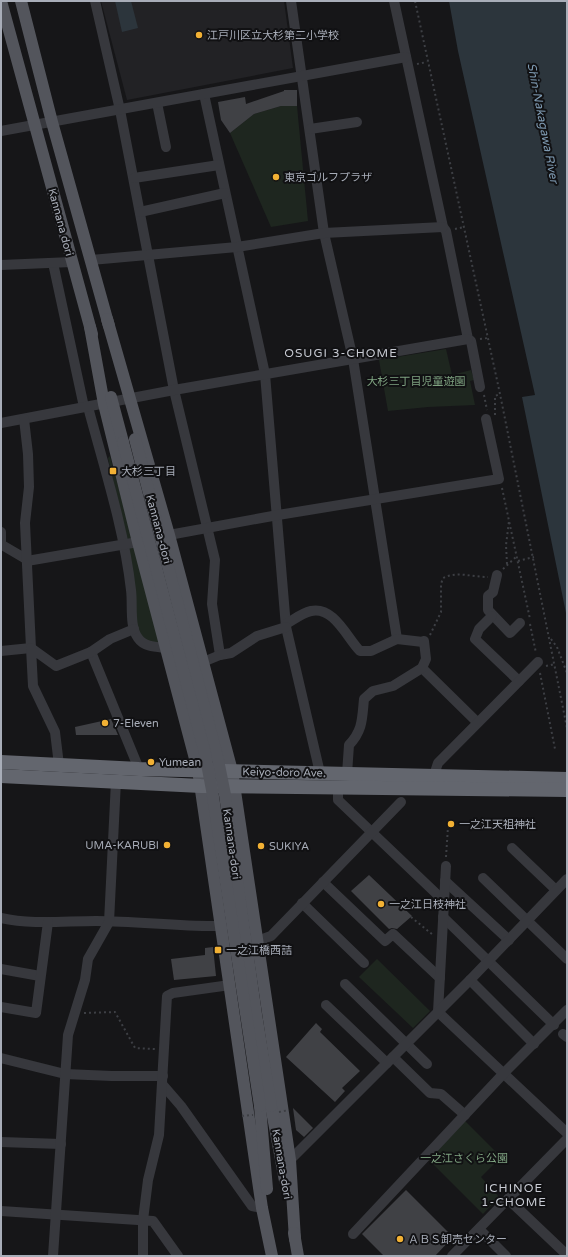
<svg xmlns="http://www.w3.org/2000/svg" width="568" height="1257" font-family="'Varela Round','Noto Sans JP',sans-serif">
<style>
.built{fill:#222225}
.green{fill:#1e261f}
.water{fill:#2c353c}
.building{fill:#404145}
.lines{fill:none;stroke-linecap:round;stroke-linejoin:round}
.path{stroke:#3d3f44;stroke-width:2;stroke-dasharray:2 3;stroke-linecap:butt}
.minor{stroke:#37383d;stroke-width:10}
.major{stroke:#53555c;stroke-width:12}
.highway{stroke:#63666e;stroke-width:14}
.path-bridge{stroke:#3d3f44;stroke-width:2;stroke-dasharray:2 3;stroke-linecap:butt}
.major-bridge{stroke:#53555c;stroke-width:12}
.poi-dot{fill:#f2b134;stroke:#111113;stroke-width:1.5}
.labels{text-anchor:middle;stroke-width:4;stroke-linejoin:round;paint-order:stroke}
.poi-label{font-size:11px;fill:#a8adb8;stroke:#111113;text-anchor:start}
.street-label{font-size:11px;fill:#a8adb8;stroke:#111113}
.park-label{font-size:11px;fill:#7fa381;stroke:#111113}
.water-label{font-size:12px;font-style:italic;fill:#7f9bb3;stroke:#111113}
.neighbourhood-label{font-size:12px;letter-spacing:1px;fill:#c9ccd4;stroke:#111113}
</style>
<rect width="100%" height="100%" fill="#161618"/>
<polygon class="built" points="101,1 284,1 293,68 127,100"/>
<g class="green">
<polygon points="281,106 297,106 308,221 271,227 230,133 254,114"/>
<polygon points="446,349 452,375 471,370 474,380 470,381 475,405 428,407 388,411 379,360"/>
<polygon points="110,456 133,541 125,542 108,458"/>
<path d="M135,545l26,100c-13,-2 -18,-6 -25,-17l-10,-82z"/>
<polygon points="377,959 430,1011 413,1028 359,977"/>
<polygon points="465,1121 501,1157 481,1177 499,1197 483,1214 428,1159"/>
</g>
<g class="water">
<polygon points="115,1 131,1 138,28 122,32"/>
<polygon points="449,1 567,1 567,618 522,397 535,395 458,51"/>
</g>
<g class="building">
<polygon points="284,90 297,90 297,106 281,106 254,114 230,133 221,120 218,102 245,97 246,104 284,91"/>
<polygon points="111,719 118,735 76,735 75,727"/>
<polygon points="369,875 412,916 397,929 392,928 389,929 351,891"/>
<polygon points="213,947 216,976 174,980 171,959 205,955 205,948"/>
<polygon points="316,1023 322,1029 320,1032 360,1071 342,1088 345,1091 335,1102 286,1057"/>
<polygon points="293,1108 313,1128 304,1137 296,1130"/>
<polygon points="406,1190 453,1237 435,1256 384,1256 362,1234"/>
</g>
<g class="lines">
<g class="path">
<polyline points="415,1 500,394 567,728"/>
<polyline points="417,64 427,62"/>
<polyline points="455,229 464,227"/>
<polyline points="480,339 488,338"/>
<polyline points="484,395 487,410"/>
<polyline points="495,415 495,396 500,394"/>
<polyline points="502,488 530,619"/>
<polyline points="518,561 534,557"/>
<polyline points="507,564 506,545 509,521"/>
<polyline points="503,569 517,556"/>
<polyline points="530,624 536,653"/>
<path d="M430,635l11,-23v-28l2,-6c14,-7 29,-1 45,-1"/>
<polyline points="551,639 557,647 567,673"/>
<polyline points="546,666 555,664"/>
<polyline points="540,673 555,749"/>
<polyline points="446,857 448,827"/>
<polyline points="411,917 433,935"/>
<polyline points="84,1013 115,1012 135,1048 155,1049"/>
</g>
<g class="minor">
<polyline points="95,1 120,110 174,390 215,560 212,604 220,655"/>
<polyline points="291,1 324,233 353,359 397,639"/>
<polyline points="394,1 443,227 446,231 468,339 471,341 480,387"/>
<polyline points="204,94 265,374 286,627 320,773"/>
<polyline points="157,103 166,147"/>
<polyline points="310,129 357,122"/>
<polyline points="1,131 406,57"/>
<polyline points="134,178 219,165"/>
<polyline points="140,212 225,193"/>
<polyline points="91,260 237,247 324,233 443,227"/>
<polyline points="53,263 84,407"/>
<polyline points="1,265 72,262"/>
<path d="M88,407c16,60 36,121 43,183 2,15 -2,36 7,48 6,9 18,9 28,10"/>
<polyline points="1,423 174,390 468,339"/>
<polyline points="1,532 1,545"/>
<polyline points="169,535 278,515 499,479 486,419"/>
<polyline points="2,545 26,559"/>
<polyline points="27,561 138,542"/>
<polyline points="497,575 493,592 488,596 488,610 510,633 520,623"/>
<polyline points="492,616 479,629 475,639 519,681"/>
<path d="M286,624c7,-4 16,-11 25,-13 23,-5 36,27 49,40h11l26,-12 26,3"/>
<polyline points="1,651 31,648 25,523 29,487 28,454 24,419"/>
<polyline points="91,652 139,769"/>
<polyline points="203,662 220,655 231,653 257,636 286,627"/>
<polyline points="422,668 477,722"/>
<polyline points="59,765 55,732 33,686 31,648 56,666 91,652 110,639 134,629"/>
<path d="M347,774l2,-29c14,-15 13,-26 15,-46l9,-8 20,-5 29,-18 4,-9 -2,-18"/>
<polyline points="436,776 436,769 438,763 538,662"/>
<polyline points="338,788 338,800 444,901"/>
<polyline points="512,848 556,890"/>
<polyline points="483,878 567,959"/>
<polyline points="445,881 509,940"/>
<polyline points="323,882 385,941 393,934 440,978"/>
<polyline points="302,903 364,963"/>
<polyline points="443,917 554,1025"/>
<path d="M1,918c31,7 63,3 95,3 42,0 84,6 126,5"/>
<polyline points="257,941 271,936 401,802"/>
<polyline points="1,969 40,976"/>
<polyline points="470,980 534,1044"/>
<polyline points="345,984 427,1064"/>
<polyline points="326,1005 387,1063"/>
<polyline points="1,1007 36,1013 48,922"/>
<polyline points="438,1012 567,1133"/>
<polyline points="438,1012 446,866"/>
<polyline points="563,1034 567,1037"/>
<polyline points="393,1057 430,1093 441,1094 465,1115"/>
<polyline points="1,1058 65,1074 112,1076 163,1076"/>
<polyline points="162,1084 181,1106 252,1206 262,1208"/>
<polyline points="1,1142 61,1144"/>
<polyline points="290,1160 470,980 567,879"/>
<polyline points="508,1199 567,1255"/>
<polyline points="1,1211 153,1221 178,1256"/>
<polyline points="479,1229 506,1256"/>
<polyline points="353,1234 504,1073 567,1010"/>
<polyline points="53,1256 68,1035 85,980 88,959 109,922 116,781"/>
<polyline points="143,1256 143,1220 148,1180 159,1135 167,996 173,993 230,985"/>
<polyline points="452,1256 567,1139"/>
</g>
<g class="major">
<polyline points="1,1 92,334"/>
<polyline points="21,1 52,122 109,326"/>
<polyline points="107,319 169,535 232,771 290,1160 295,1239"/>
<polyline points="90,327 104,404 138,542 198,770 262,1208 272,1256"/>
<polyline points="111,397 123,442"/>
<polyline points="260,1106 267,1189"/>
<polyline points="271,1106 285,1181"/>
<polyline points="294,1233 298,1256"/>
</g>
<g class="highway">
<polyline points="1,762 139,769 567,779"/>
<polyline points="1,776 201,786 567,790"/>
</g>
<g class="path-bridge">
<polyline points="279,1112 289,1110"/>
<polyline points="242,1116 253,1115"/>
</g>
<g class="major-bridge">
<polyline points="135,439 218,760 225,795 256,1014 271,1106"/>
<polyline points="123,442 205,753 212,790 260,1106"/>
</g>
</g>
<g class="poi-dot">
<circle cx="199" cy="35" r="4"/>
<circle cx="276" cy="177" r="4"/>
<rect x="109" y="467" width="8" height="8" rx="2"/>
<circle cx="105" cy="723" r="4"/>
<circle cx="151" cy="762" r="4"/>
<circle cx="451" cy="824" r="4"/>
<circle cx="167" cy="845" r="4"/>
<circle cx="261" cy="846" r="4"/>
<circle cx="381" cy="904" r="4"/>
<rect x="214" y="946" width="8" height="8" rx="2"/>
<circle cx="400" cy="1239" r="4"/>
</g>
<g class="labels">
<g class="poi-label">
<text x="207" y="39">江戸川区立大杉第二小学校</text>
<text x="284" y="181">東京ゴルフプラザ</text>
<text x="121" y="475">大杉三丁目</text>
<text x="113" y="727">7-Eleven</text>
<text x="159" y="766">Yumean</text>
<text x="459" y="828">一之江天祖神社</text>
<text x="159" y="849" text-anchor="end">UMA-KARUBI</text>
<text x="269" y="850">SUKIYA</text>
<text x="389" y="908">一之江日枝神社</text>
<text x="226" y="954">一之江橋西詰</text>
<text x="408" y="1243">ＡＢＳ卸売センター</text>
</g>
<g class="street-label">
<text transform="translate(61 222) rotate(75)" y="4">Kannana dori</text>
<text transform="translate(159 529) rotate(75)" y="4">Kannana-dori</text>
<text transform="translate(284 772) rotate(1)" y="4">Keiyo-doro Ave.</text>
<text transform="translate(232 844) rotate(82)" y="4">Kannana-dori</text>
<text transform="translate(282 1164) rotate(80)" y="4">Kannana-dori</text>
</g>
<g class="park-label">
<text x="416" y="385">大杉三丁目児童遊園</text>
<text x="464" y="1162">一之江さくら公園</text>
</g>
<g class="water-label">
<text transform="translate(543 123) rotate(79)" y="4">Shin-Nakagawa River</text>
</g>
<g class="neighbourhood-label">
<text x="341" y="357">OSUGI 3-CHOME</text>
<text x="514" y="1192">ICHINOE<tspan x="514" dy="14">1-CHOME</tspan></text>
</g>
</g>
<rect width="568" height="1257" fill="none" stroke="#a8adb8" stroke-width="4"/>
</svg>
